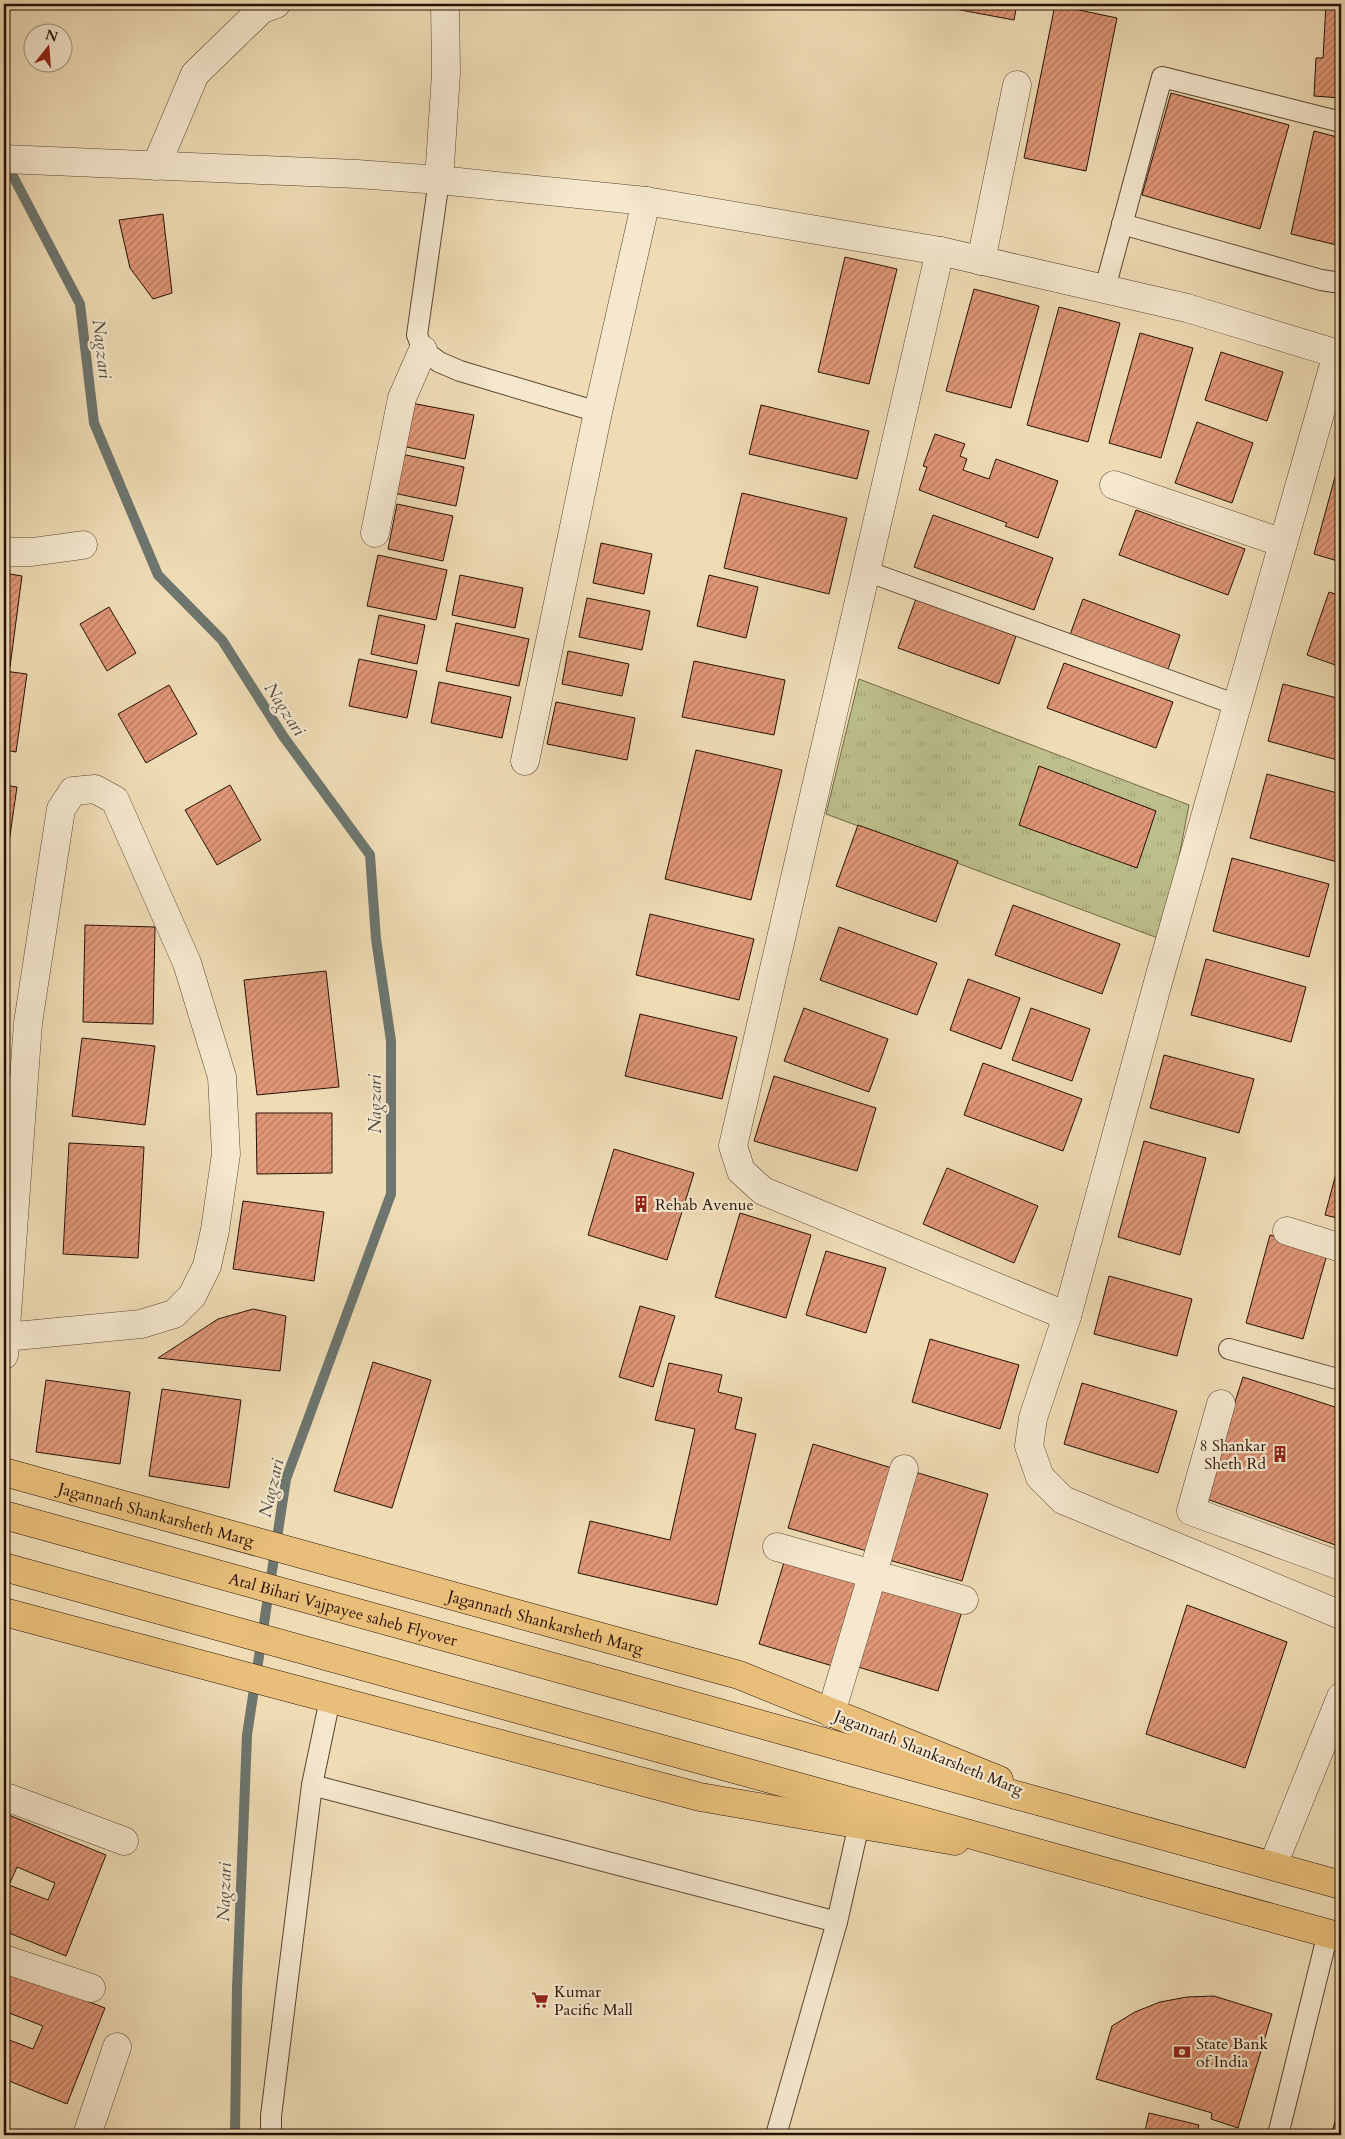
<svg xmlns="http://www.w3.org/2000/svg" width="1345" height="2139" font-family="Cardo,serif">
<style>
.park{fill:url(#park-tufts);stroke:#726848}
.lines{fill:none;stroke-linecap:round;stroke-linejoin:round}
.stream{stroke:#6d766f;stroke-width:10}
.building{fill:url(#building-hatch);stroke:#271105;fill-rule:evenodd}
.service-casing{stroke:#594431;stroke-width:22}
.minor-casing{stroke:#594431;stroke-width:29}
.tertiary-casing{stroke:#594431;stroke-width:29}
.primary-casing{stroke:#271105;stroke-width:29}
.trunk-casing{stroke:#271105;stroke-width:29}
.service{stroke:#f5e8cf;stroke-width:20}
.minor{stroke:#f5e8cf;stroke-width:28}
.tertiary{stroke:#f5e8cf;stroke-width:28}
.primary{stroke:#e8be7a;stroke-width:28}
.trunk{stroke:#e8be7a;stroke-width:28}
.labels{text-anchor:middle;stroke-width:4.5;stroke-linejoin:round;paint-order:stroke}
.poi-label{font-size:16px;fill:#271105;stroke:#f5e8cf;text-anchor:start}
.street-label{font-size:16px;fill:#271105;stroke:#f5e8cf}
.water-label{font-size:18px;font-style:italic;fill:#504c43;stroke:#f5e8cf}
</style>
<defs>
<pattern id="park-tufts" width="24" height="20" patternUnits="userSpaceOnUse" patternTransform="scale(1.25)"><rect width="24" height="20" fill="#bcbf8b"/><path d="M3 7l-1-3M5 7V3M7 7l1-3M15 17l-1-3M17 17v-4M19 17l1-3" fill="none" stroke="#a2a376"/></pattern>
<pattern id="building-hatch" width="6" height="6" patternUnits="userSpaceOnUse" patternTransform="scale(1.25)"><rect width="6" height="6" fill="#e09777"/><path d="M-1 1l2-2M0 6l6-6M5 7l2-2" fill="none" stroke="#b67a60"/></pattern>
</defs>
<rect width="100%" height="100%" fill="#efdcb5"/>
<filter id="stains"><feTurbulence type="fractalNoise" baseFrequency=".004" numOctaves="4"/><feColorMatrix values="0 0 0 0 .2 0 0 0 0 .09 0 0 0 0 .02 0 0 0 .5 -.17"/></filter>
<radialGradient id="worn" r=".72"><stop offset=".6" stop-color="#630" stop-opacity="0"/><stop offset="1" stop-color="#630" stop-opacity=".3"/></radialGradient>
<polygon class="park" points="859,679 1189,805 1163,940 826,814"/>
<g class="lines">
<polyline class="stream" points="5,161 80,304 94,423 158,575 222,640 283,736 370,855 376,939 391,1041 391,1194 286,1479 247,1735 237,1989 235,2135"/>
</g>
<g class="building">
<polygon points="956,4 1017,4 1014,20 955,9"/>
<polygon points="1326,4 1341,4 1341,98 1314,96 1316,58 1323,58"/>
<polygon points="1055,5 1117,18 1086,171 1024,158"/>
<polygon points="1171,93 1289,125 1260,229 1142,195"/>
<polygon points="1314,131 1341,138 1341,246 1291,234"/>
<polygon points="163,214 172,293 153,299 130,268 119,220"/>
<polygon points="845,257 897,269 869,384 818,372"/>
<polygon points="974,289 1039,306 1011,408 946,391"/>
<polygon points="1059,307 1120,323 1088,442 1027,425"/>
<polygon points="1140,333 1193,348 1161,458 1109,443"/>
<polygon points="1221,352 1283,372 1267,421 1205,400"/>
<polygon points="406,402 474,415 465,459 397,445"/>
<polygon points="761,405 869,431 857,479 749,454"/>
<polygon points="1197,422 1253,443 1232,503 1175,483"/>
<polygon points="935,434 965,444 960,456 967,459 963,470 989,479 996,459 1058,481 1038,538 1005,526 1007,523 919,490 927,467 923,466"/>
<polygon points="401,454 464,467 456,506 393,493"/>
<polygon points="1341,455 1341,562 1314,554"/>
<polygon points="742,493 847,518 829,594 724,568"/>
<polygon points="397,504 453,516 443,561 388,549"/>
<polygon points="1136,510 1245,549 1228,595 1119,555"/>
<polygon points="933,515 1053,558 1034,610 914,567"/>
<polygon points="601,543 652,554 644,594 593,583"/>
<polygon points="378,555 447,570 436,620 367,606"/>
<polygon points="4,573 22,576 10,667 4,666"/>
<polygon points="460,575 523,588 515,628 452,615"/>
<polygon points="709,575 758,587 746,638 697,626"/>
<polygon points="1329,592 1341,596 1341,667 1307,655"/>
<polygon points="587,598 650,611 642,650 579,637"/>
<polygon points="916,599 1016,636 999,684 898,648"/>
<polygon points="1083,599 1180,635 1166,675 1068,640"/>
<polygon points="109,607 136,653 107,671 80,624"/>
<polygon points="379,615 425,625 417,664 371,654"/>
<polygon points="456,623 529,639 519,686 446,671"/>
<polygon points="568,651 629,664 622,696 562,684"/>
<polygon points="359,659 417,671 407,718 349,706"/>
<polygon points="694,661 785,680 774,735 682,717"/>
<polygon points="1064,663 1173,702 1156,748 1047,708"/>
<polygon points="4,671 27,674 16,752 4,750"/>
<polygon points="439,682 511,697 502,738 431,723"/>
<polygon points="1283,684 1341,699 1341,761 1268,741"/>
<polygon points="169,685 197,734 146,763 118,714"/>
<polygon points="556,702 635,718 627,760 547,744"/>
<polygon points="696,750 782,770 751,900 665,879"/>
<polygon points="1039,766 1156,811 1137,868 1019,825"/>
<polygon points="1267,774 1341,794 1341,863 1250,838"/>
<polygon points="4,785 17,787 6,863 4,863"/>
<polygon points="230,785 261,840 217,865 185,810"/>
<polygon points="858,825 958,861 936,922 836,886"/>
<polygon points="1232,858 1329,884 1309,957 1213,931"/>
<polygon points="1013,905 1120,944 1102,994 995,955"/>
<polygon points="650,914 754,939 739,1000 636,975"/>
<polygon points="85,925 155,927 153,1024 83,1022"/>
<polygon points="839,927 937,963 917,1015 820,980"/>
<polygon points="1206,959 1306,987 1291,1042 1191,1015"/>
<polygon points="326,971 339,1087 257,1095 244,980"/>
<polygon points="968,979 1020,998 1001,1049 950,1030"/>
<polygon points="804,1008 888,1039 869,1092 784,1061"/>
<polygon points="1031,1008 1090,1029 1072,1081 1012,1060"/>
<polygon points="640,1014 737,1037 722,1099 625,1076"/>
<polygon points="82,1038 155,1046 145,1125 72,1116"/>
<polygon points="1164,1055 1254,1079 1239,1133 1150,1108"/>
<polygon points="983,1063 1082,1099 1063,1151 964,1115"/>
<polygon points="774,1076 876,1108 857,1171 754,1141"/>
<polygon points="256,1113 332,1113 332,1173 257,1174"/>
<polygon points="1144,1141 1206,1158 1180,1255 1118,1237"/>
<polygon points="69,1143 144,1147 138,1258 63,1254"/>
<polygon points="614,1149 694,1173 667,1260 588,1235"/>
<polygon points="1338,1166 1341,1167 1341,1219 1325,1215"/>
<polygon points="947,1168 1038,1206 1014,1263 923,1224"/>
<polygon points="243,1201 324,1212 314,1281 233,1269"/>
<polygon points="740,1213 811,1235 786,1318 715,1297"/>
<polygon points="1270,1235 1328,1251 1303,1339 1246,1323"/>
<polygon points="826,1251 886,1268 866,1333 806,1315"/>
<polygon points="1109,1276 1192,1299 1177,1356 1094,1334"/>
<polygon points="640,1306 675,1316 653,1387 619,1377"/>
<polygon points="253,1309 286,1316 280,1371 158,1358 218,1319"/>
<polygon points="1341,1334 1341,1358 1335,1356"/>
<polygon points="930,1339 1019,1365 1000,1429 912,1402"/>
<polygon points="373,1362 431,1380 392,1508 334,1491"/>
<polygon points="669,1363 722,1375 718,1392 742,1398 735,1429 756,1434 717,1605 578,1573 590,1521 670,1540 695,1429 655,1420"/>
<polygon points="1243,1377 1341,1409 1341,1547 1204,1498"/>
<polygon points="46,1380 130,1392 120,1464 36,1452"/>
<polygon points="1082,1383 1177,1411 1158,1473 1064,1444"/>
<polygon points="162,1389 241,1400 229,1488 149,1476"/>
<polygon points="813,1444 892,1468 867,1551 788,1528"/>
<polygon points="915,1472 988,1494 962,1581 889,1560"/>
<polygon points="785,1559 862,1582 836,1667 759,1644"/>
<polygon points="882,1587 962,1611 938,1691 858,1667"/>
<polygon points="1187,1605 1287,1642 1245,1768 1146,1734"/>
<path d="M4,1813l102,42 -40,101 -62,-25zM17,1867l38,16 -7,17 -39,-15z"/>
<polygon points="4,1969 105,2008 67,2104 4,2079 4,2038 33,2049 43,2026 4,2011"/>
<polygon points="1214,1996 1272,2014 1238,2128 1211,2119 1212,2113 1096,2079 1112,2026 1135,2012 1160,2002 1187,1997"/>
<polygon points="1341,2102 1341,2135 1331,2135"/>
<polygon points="1149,2113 1199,2125 1196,2135 1144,2135"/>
</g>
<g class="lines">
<g class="service-casing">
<g id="service">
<polyline points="439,180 417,335 423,350 439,362 460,371 598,412"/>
<polyline points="1122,224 1321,280 1341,283"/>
<polyline points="1105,288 1162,77 1341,122"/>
<polyline points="866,571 1237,705"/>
<polyline points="1229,1349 1341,1380"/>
<polyline points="312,1785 837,1922"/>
<polyline points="271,2135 271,2116 312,1785 330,1699"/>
<polyline points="776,2135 837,1922 859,1824"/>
<polyline points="1278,2135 1328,1933"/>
</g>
</g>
<g class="minor-casing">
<g id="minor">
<polyline points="4,159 357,174 439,180 646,201 940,251 1187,308 1341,355"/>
<polyline points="156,166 195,74 262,9 276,4"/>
<polyline points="439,180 446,73 445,4"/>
<polyline points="940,251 733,1146 741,1171 763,1191 1067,1316"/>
<polyline points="981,261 1017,85"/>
<polyline points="1337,354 1160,975 1067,1316 1033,1418 1029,1446 1040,1477 1063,1500 1341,1615"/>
<polyline points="1114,485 1283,543"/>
<polyline points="375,533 402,398 423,350"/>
<polyline points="4,552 32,552 83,545"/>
<polyline points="525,761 598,412 646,201"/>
<polyline points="1287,1231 1341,1248"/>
<polyline points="4,1355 28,1023 61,809 73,791 95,789 115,800 187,963 222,1077 226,1154 215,1230 207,1266 192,1296 174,1314 141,1324 5,1337"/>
<polyline points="1221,1404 1191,1511 1341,1566"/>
<polyline points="777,1547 964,1600"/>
<polyline points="831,1713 904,1469"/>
<polyline points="4,1799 9,1798 124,1841"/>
<polyline points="4,1959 91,1988"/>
<polyline points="87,2135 117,2047"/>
</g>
</g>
<g class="tertiary-casing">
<polyline id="tertiary" points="1273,1865 1341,1697"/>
</g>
<g class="primary-casing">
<g id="primary">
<path id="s1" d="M4,1472l735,203 260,105"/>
<polyline points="4,1612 700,1797 955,1841"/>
</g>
</g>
<g class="trunk-casing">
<g id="trunk">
<path id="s2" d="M4,1515l1337,370"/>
<polyline points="4,1567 1341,1937"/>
</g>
</g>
<use href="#service" class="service"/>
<use href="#minor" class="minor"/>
<use href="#tertiary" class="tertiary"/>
<use href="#primary" class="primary"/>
<use href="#trunk" class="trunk"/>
</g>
<defs>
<g id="building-bare" transform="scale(1.35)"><path d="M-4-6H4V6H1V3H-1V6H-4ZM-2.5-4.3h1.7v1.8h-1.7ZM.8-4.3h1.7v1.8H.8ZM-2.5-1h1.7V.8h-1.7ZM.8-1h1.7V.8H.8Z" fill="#8f2418" stroke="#f5e8cf" stroke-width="2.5" paint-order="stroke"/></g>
<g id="supermarket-bare" transform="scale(1.35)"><path d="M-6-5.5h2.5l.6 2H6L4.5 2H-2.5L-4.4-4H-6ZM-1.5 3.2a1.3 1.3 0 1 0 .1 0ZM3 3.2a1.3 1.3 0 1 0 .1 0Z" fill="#8f2418" stroke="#f5e8cf" stroke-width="2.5" paint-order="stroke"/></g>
<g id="bank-bare" transform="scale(1.35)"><path d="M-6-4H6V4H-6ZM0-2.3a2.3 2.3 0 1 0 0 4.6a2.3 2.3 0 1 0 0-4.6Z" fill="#8f2418" stroke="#f5e8cf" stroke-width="2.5" paint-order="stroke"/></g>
</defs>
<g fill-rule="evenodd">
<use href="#building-bare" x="641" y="1204"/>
<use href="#building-bare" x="1280" y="1454"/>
<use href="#supermarket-bare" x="540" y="2000"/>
<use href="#bank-bare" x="1182" y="2052"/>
</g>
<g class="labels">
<g class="poi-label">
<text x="655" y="1210">Rehab Avenue</text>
<text x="1266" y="1451" text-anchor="end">8 Shankar<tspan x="1266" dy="18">Sheth Rd</tspan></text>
<text x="554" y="1997">Kumar<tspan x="554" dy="18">Pacific Mall</tspan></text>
<text x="1196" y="2049">State Bank<tspan x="1196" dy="18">of India</tspan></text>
</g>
<g class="street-label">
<text dy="6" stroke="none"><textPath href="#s1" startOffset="158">Jagannath Shankarsheth Marg</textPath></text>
<text dy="6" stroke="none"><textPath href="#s2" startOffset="352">Atal Bihari Vajpayee saheb Flyover</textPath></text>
<text dy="6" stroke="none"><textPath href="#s1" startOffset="562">Jagannath Shankarsheth Marg</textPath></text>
<text transform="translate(929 1752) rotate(22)" y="6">Jagannath Shankarsheth Marg</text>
</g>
<g class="water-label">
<text transform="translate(102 349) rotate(83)" y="6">Nagzari</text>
<text transform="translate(285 709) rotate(57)" y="6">Nagzari</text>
<text transform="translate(375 1104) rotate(-90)" y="6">Nagzari</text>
<text transform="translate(271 1488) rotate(-77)" y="6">Nagzari</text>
<text transform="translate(224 1892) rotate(-88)" y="6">Nagzari</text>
</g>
</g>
<rect width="1345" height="2139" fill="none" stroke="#efdcb5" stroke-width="20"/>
<rect x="5" y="5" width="1335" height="2129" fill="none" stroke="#271105" stroke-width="2.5"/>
<rect x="10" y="10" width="1325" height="2119" fill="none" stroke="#271105"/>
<g transform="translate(48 48) rotate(17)"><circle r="24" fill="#f5e8cf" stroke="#a3927e"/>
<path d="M0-4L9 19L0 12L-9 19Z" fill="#8f2418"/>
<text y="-8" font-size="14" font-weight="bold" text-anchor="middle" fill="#271105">N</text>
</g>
<rect width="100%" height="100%" filter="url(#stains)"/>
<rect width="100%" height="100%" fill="url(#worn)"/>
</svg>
